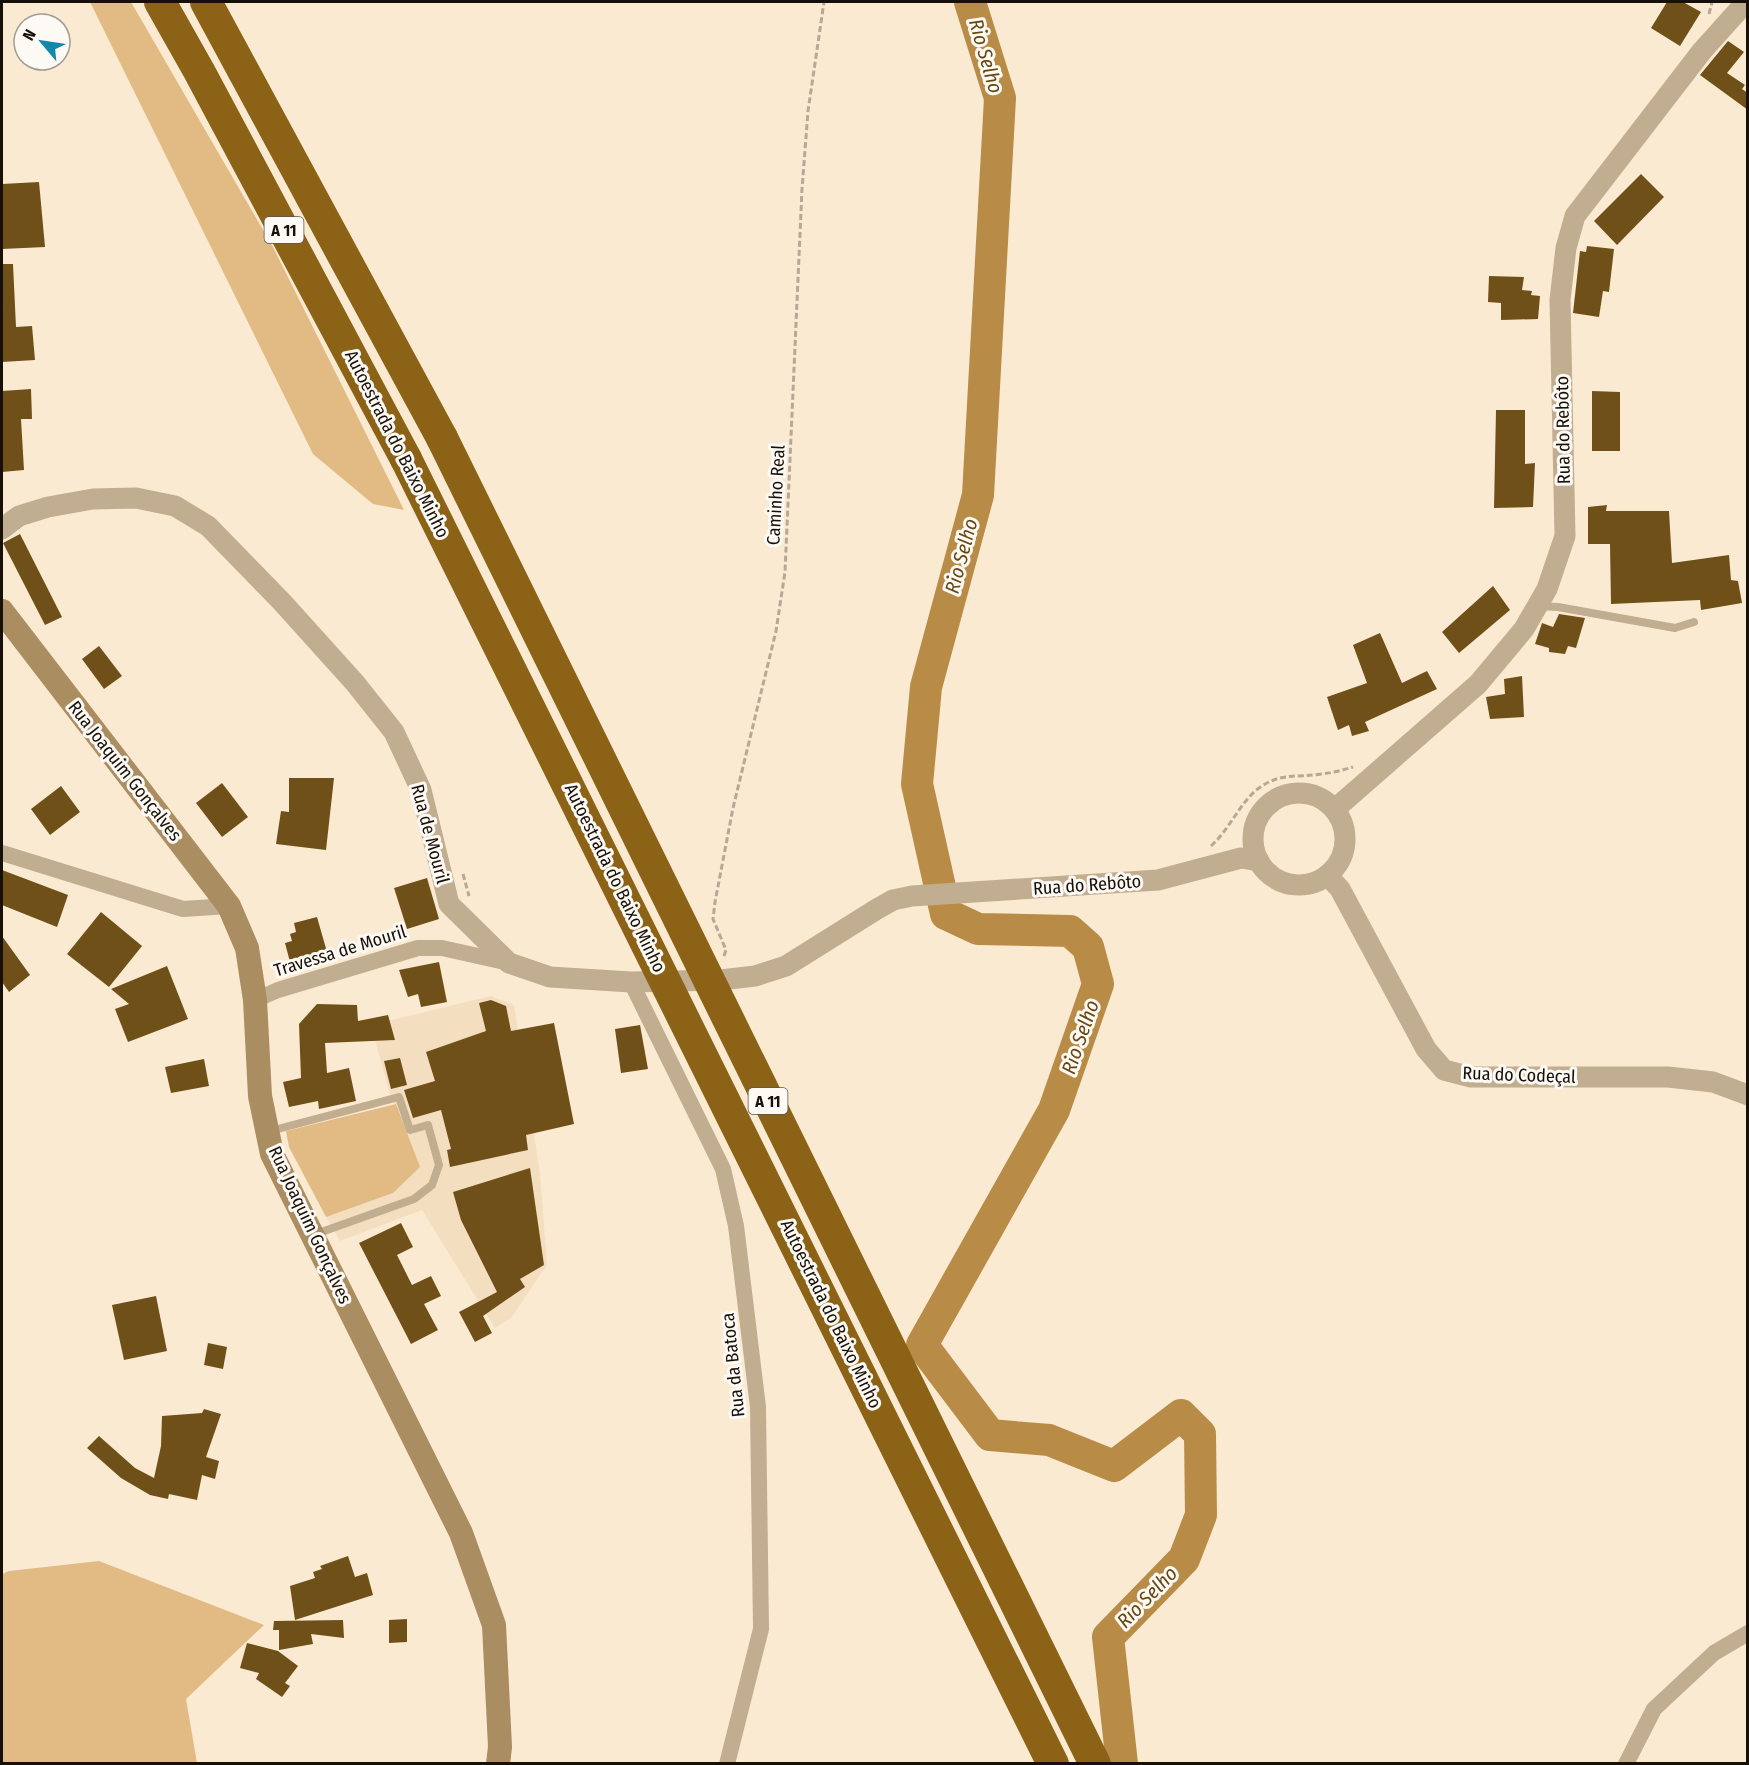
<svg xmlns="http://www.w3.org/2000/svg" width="1749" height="1765" font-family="'Fira Sans Condensed',sans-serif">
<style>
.built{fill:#f3dec0}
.green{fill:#e1bb83}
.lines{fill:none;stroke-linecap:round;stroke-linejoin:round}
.river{stroke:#b88c47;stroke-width:32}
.building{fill:#705019}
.path{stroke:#b6a895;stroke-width:3;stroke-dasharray:6 3;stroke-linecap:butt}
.service{stroke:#c1ad90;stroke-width:8}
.minor{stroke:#c1ad90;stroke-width:16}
.tertiary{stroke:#c1ad90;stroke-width:21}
.secondary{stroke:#ab8d62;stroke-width:24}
.motorway{stroke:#8c6216;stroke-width:32}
.motorway-bridge{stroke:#8c6216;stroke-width:32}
.labels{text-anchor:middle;stroke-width:6;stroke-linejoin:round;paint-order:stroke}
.shield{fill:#fdf9f4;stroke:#5b564f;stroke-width:1.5}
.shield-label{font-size:16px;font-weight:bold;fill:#161008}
.street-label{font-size:18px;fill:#161008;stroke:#fdf9f4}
.water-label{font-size:20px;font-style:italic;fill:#64460f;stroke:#fdf9f4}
</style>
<rect width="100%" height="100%" fill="#fbead2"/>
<polygon class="built" points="491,996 514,1005 540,1173 547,1265 511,1318 495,1328 422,1210 340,1241 326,1217 393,1193 419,1167 389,1091 371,1025"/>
<g class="green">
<polygon points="90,2 131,2 273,247 404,510 373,504 313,454"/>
<polygon points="396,1104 420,1167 393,1193 326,1217 289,1147 286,1131"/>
<polygon points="99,1561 264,1625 186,1699 197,1763 2,1763 2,1574 9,1571"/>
</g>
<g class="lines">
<polyline class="river" points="970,2 1000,98 978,495 926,687 917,784 946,914 978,929 1070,931 1088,947 1098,984 1054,1110 922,1345 990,1435 1049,1440 1114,1466 1181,1415 1200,1434 1201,1515 1184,1559 1108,1637 1122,1764"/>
</g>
<g class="building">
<polygon points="1667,2 1683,2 1701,12 1680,46 1651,28"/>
<polygon points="1728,41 1744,52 1727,73 1745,85 1742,89 1748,93 1748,110 1700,75"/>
<polygon points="1641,174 1664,197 1617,245 1594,221"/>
<polygon points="39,182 45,247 2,249 2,184"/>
<polygon points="1587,246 1614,249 1609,292 1603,291 1599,317 1573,313 1580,251 1586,252"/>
<polygon points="2,264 13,264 16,327 32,326 35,360 2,362"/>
<polygon points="1489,276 1524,277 1522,290 1532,291 1531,295 1540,296 1538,319 1501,320 1501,303 1488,302"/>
<polygon points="31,389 32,419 21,419 24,470 2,472 2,391"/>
<polygon points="1592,391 1620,392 1620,451 1592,451"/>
<polygon points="1496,410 1525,410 1525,464 1535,463 1533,507 1494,508"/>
<polygon points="1607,505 1606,511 1669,511 1672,563 1729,555 1731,580 1738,581 1742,603 1701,610 1700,600 1611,604 1610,544 1588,544 1588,507"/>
<polygon points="20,534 62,617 45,625 3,543"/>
<polygon points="1493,586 1510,610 1459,653 1442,632"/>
<polygon points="1559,614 1585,618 1576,648 1568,646 1565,654 1549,652 1549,648 1535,644 1542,623 1553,627"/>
<polygon points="1380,633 1402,683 1427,671 1437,689 1365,722 1369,731 1352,736 1349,725 1338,730 1327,697 1367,683 1353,645"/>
<polygon points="99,646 122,676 104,689 82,659"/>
<polygon points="1522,676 1524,717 1490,719 1486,697 1505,694 1504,679"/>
<polygon points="289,778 334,778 326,850 276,844 281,811 289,812"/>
<polygon points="222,783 248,817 222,837 196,803"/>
<polygon points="61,786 80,812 50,835 31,809"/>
<polygon points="2,870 68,895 57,927 2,905"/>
<polygon points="427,878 439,919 407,929 394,888"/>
<polygon points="101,912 142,946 109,987 67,954"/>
<polygon points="317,917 327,952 290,962 285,943 292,941 290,934 296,932 294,923"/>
<polygon points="2,936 30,975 9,992 2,982"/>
<polygon points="439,962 447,1002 421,1007 418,994 408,997 399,970"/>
<polygon points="167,966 188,1019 128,1042 115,1009 129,1004 111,989"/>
<polygon points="491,1000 506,1006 511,1031 554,1023 574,1124 526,1135 528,1150 450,1167 447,1150 451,1149 441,1110 413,1118 404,1090 435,1081 426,1052 486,1031 479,1003"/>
<polygon points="317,1004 357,1005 358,1021 388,1015 395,1040 325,1043 327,1073 349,1068 356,1101 319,1109 318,1101 289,1107 283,1082 301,1078 299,1024"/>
<polygon points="640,1025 648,1069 621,1073 615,1029"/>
<polygon points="400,1058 407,1085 391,1089 384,1061"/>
<polygon points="204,1059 209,1086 171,1093 165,1067"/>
<polygon points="530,1168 544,1265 520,1279 525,1287 483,1316 492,1333 475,1342 459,1312 497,1292 461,1220 453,1192"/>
<polygon points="401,1223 413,1247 397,1255 412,1285 431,1276 441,1296 424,1304 438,1330 411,1344 359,1243"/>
<polygon points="156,1296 167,1351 124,1360 112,1305"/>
<polygon points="208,1343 227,1347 223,1369 204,1365"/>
<polygon points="204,1409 221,1414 206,1457 219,1461 215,1479 202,1475 197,1500 169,1494 168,1499 150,1495 121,1478 87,1448 99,1436 135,1468 154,1478 161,1446 162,1416 202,1413"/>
<polygon points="348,1556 355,1577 367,1573 373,1595 295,1620 290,1586 315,1578 313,1572 322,1569 320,1566"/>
<polygon points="407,1619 407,1642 389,1643 389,1620"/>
<polygon points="343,1620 344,1638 311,1634 313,1644 279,1650 279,1630 273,1630 274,1621"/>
<polygon points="247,1643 278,1651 298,1666 285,1683 290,1686 282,1697 256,1679 259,1673 240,1668"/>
</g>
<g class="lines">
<g class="path">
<polyline points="1709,14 1712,2"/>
<path d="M1211,846c19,-17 29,-44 48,-58 22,-16 38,-10 62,-14 11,-1 22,-4 32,-7"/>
<polyline points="463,874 469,896"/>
<polyline points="724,956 726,950 713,919 715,902 733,808 776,631 785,572 802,189 808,111 824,2"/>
</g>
<g class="service">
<polyline points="1538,606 1558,607 1675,628 1694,622"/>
<polyline points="270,1131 399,1097 410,1130 428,1125 439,1165 432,1185 414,1199 313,1235"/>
</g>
<g class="minor">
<polyline points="2,853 183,909 229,906"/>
<polyline points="631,982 723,1169 736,1226 758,1407 761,1629 727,1764"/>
<polyline points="255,1000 278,990 418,948 442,948 509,963"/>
<polyline points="1626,1764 1654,1709 1714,1653 1748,1633"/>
</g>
<g class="tertiary">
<polyline points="2,529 19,516 48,507 93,499 136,498 175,506 208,526 282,602 355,683 394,732 421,790 449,904 509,963 550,977 631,982 721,980 755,976 786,966 877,909 893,900 912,896 1158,880 1241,858 1259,861"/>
<circle cx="1299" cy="839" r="46"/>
<polyline points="1335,809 1478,684 1524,629 1547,589 1565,536 1560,300 1566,248 1575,216 1702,51 1746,2"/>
<polyline points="1328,876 1340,889 1426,1049 1444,1070 1471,1077 1668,1077 1713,1082 1748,1095"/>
</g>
<polyline class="secondary" points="2,611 229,906 247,948 255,1000 260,1096 272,1154 461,1533 494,1625 500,1747 498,1764"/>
<g class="motorway">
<polyline points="160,2 199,71 406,459"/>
<polyline points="206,2 442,438"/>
</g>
<g class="motorway-bridge">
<polyline points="442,438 1095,1764"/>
<polyline points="406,459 1053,1764"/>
</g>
</g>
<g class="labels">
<g class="shield">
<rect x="264.5" y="217" width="39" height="26" rx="4.5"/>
<rect x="748.5" y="1088" width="39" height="26" rx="4.5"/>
</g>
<g class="shield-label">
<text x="284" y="236">A 11</text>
<text x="768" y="1107">A 11</text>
</g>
<g class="street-label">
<text transform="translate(1563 430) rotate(-91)" y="6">Rua do Rebôto</text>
<text transform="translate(397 444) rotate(63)" y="6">Autoestrada do Baixo Minho</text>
<text transform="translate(776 495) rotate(-87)" y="6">Caminho Real</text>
<text transform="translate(125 771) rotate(52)" y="6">Rua Joaquim Gonçalves</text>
<text transform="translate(430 834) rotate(75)" y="6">Rua de Mouril</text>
<text transform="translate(615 878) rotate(64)" y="6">Autoestrada do Baixo Minho</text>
<text transform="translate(1087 885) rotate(-4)" y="6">Rua do Rebôto</text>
<text transform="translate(340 951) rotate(-17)" y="6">Travessa de Mouril</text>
<text transform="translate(1519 1075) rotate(2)" y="6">Rua do Codeçal</text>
<text transform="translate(310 1225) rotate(65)" y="6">Rua Joaquim Gonçalves</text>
<text transform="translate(831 1314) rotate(64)" y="6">Autoestrada do Baixo Minho</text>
<text transform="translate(733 1365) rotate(-96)" y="6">Rua da Batoca</text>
</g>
<g class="water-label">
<text transform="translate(986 56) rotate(74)" y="7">Rio Selho</text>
<text transform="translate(961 556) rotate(-75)" y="7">Rio Selho</text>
<text transform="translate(1080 1037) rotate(-71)" y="7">Rio Selho</text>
<text transform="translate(1147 1597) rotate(-46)" y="7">Rio Selho</text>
</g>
</g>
<rect width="1749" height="1765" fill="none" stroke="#161008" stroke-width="6"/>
<g transform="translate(42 42) rotate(299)"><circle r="28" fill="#fdf9f4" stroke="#a19c96" stroke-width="1.5"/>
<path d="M0-4.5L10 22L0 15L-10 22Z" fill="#1387ac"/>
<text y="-9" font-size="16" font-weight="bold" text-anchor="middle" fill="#161008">N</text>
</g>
</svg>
